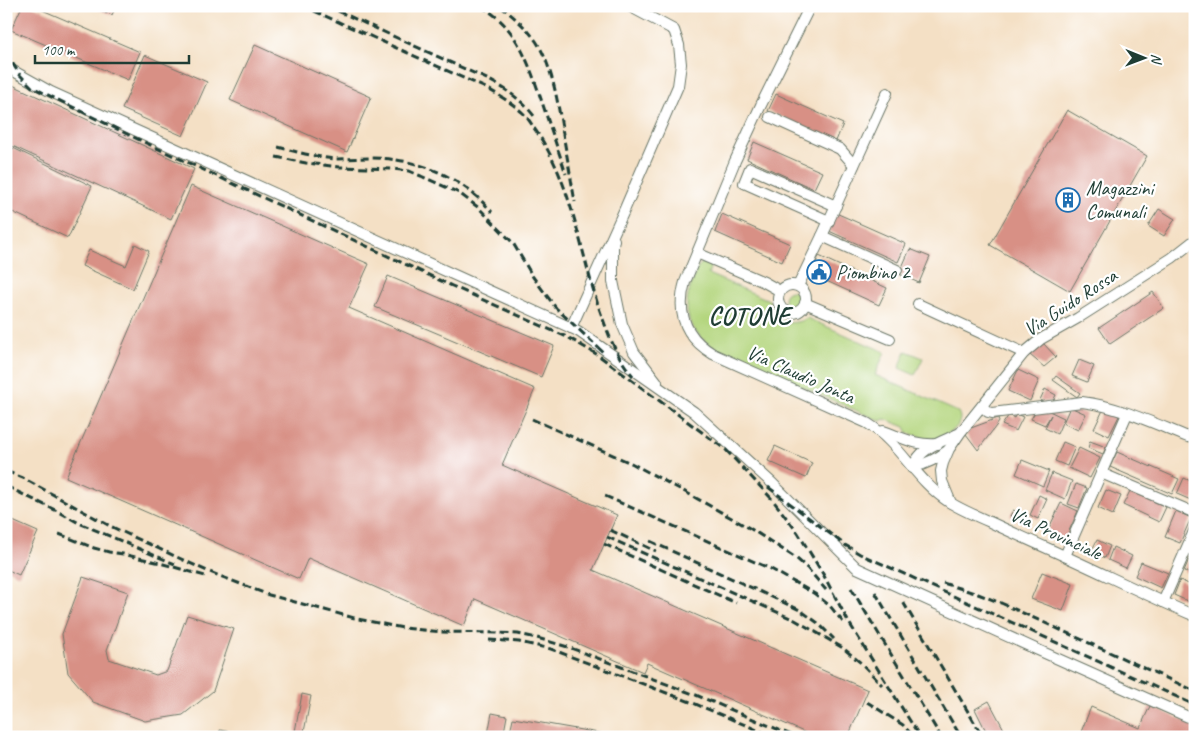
<svg xmlns="http://www.w3.org/2000/svg" width="1201" height="743" font-family="Caveat,sans-serif">
<style>
.green{fill:#b3d57d;stroke:#698958}
.building{fill:#d89085}
.lines{fill:none;stroke-linecap:round;stroke-linejoin:round}
.minor-casing{stroke:#6a7667;stroke-width:12}
.minor{stroke:#fff;stroke-width:10}
.rail{stroke:#1f3d34;stroke-width:3;stroke-dasharray:8 4;stroke-linecap:butt}
.labels{text-anchor:middle;stroke-width:4.5;stroke-linejoin:round;paint-order:stroke}
.poi-label{font-size:20px;fill:#1f3d34;stroke:#fff;text-anchor:start}
.street-label{font-size:20px;fill:#1f3d34;stroke:#fff}
.district-label{font-size:25px;font-weight:bold;letter-spacing:1px;fill:#1f3d34;stroke:#fff}
</style>
<rect width="100%" height="100%" fill="#fff"/>
<filter id="ink" filterUnits="userSpaceOnUse"><feTurbulence type="fractalNoise" baseFrequency=".02" numOctaves="2"/><feDisplacementMap in="SourceGraphic" scale="10" xChannelSelector="R" yChannelSelector="G"/><feConvolveMatrix kernelMatrix="1 2 1 2 8 2 1 2 1" color-interpolation-filters="sRGB"/></filter>
<filter id="wash" filterUnits="userSpaceOnUse"><feTurbulence type="fractalNoise" baseFrequency=".0096" numOctaves="4" result="noise"/><feDisplacementMap in="SourceGraphic" scale="20" xChannelSelector="R" yChannelSelector="G"/><feGaussianBlur stdDeviation="1.12" result="paint"/><feColorMatrix in="noise" values="0 0 0 0 0 0 0 0 0 0 0 0 0 0 0 0 0 1.4 0 .05"/><feComposite in="paint" operator="in"/></filter>
<g filter="url(#wash)">
<rect width="100%" height="100%" fill="#f4e0c5"/>
<g class="green">
<path d="M702,263h5l5,1 -4,10 61,26c3,21 20,28 38,18l78,34 -10,23 83,37c9,14 -15,27 -26,27 -8,0 -17,-4 -24,-6l-3,-6 -20,-8 -5,2 -164,-72c-28,-17 -36,-39 -23,-69 2,-7 4,-13 9,-17z"/>
<circle cx="792" cy="299" r="8"/>
<polygon points="906,351 923,358 915,375 899,368"/>
</g>
<g id="blocks">
<g class="building">
<polygon points="22,6 33,6 140,52 128,80 11,30"/>
<polygon points="91,6 116,6 112,15"/>
<polygon points="255,45 371,97 347,152 230,100"/>
<polygon points="145,55 207,82 183,136 122,109"/>
<polygon points="6,82 194,169 171,219 6,143"/>
<polygon points="776,94 843,124 836,141 768,111"/>
<polygon points="1067,110 1147,156 1070,291 990,245"/>
<polygon points="754,142 822,172 814,189 747,159"/>
<polygon points="6,145 13,148 9,155 13,148 92,186 68,238 6,209"/>
<polygon points="191,186 369,264 349,308 535,389 502,465 617,515 593,570 868,690 848,737 815,737 647,663 643,672 475,599 464,626 308,558 299,579 66,477"/>
<polygon points="1159,209 1175,219 1164,236 1148,226"/>
<polygon points="836,213 906,244 898,262 829,231"/>
<polygon points="722,214 790,244 782,262 715,232"/>
<polygon points="135,244 149,251 133,289 82,266 89,250 126,266"/>
<polygon points="910,249 930,257 919,283 899,274"/>
<polygon points="819,256 887,288 879,305 811,274"/>
<polygon points="388,276 554,346 541,377 375,307"/>
<polygon points="1153,292 1164,308 1110,344 1099,328"/>
<polygon points="1043,343 1056,357 1044,367 1030,355"/>
<polygon points="1079,360 1094,366 1087,382 1072,376"/>
<polygon points="1018,370 1039,380 1030,401 1008,391"/>
<polygon points="1056,376 1080,393 1077,397 1053,380"/>
<polygon points="1045,389 1056,395 1053,401 1043,402 1040,400"/>
<polygon points="1070,407 1086,414 1078,430 1063,423"/>
<polygon points="1104,408 1119,416 1109,436 1094,429"/>
<polygon points="1047,410 1064,418 1057,434 1045,428 1051,415 1045,425 1031,419 1035,412"/>
<polygon points="1016,414 1023,417 1016,431 1002,425 1009,415 1014,418"/>
<polygon points="998,418 999,422 978,450 966,434 971,428"/>
<polygon points="1090,441 1106,447 1103,454 1088,448"/>
<polygon points="1063,442 1075,447 1067,466 1055,461"/>
<polygon points="775,446 812,463 806,478 768,461"/>
<polygon points="1079,448 1100,458 1090,478 1069,468"/>
<polygon points="1117,452 1179,479 1172,494 1110,467"/>
<polygon points="1022,460 1049,471 1043,486 1016,474"/>
<polygon points="1052,473 1072,481 1065,499 1045,490"/>
<polygon points="1184,478 1195,483 1195,496 1193,501 1177,494"/>
<polygon points="1076,484 1087,488 1079,508 1068,504"/>
<polygon points="1106,490 1121,496 1113,515 1098,508"/>
<polygon points="1130,491 1166,507 1159,522 1123,505"/>
<polygon points="1039,495 1047,499 1038,519 1030,515"/>
<polygon points="1061,503 1078,511 1065,540 1047,532"/>
<polygon points="1013,510 1028,516 1025,523 1010,516"/>
<polygon points="1176,511 1191,518 1180,543 1165,537"/>
<polygon points="6,518 38,532 19,575 6,569"/>
<polygon points="1097,540 1110,546 1105,558 1091,552"/>
<polygon points="1113,547 1132,556 1126,568 1108,560"/>
<polygon points="1193,550 1195,551 1195,576 1184,571"/>
<polygon points="1141,562 1168,573 1161,588 1135,576"/>
<polygon points="1042,572 1073,584 1063,611 1031,599"/>
<polygon points="83,577 128,592 107,650 109,659 156,675 167,671 187,615 234,629 213,691 183,715 145,721 93,702 68,673 62,634"/>
<polygon points="1180,580 1195,587 1194,604 1174,595"/>
<polygon points="302,694 311,696 303,737 294,737"/>
<polygon points="989,701 1008,737 989,737 975,709"/>
<polygon points="1150,706 1195,725 1195,737 1162,737 1155,734 1160,737 1079,737 1091,707 1140,728"/>
<polygon points="492,713 507,716 503,737 488,734"/>
<polygon points="513,718 616,736 616,737 509,737"/>
<polygon points="220,730 251,736 250,737 219,737"/>
</g>
</g>
</g>
<g filter="url(#ink)">
<use href="#blocks" fill-opacity="0" stroke="#6a7667" stroke-width="1"/>
<g class="lines">
<g class="minor-casing">
<g id="minor">
<path d="M810,6l-49,99 -26,56 -50,121c-9,31 0,55 28,72l154,69c34,21 48,57 82,79 13,8 27,14 41,20 19,9 39,18 59,27 49,22 97,46 146,67"/>
<polyline points="6,65 10,69 51,92 578,331 694,412 772,483 857,568 1038,650 1195,720"/>
<polyline points="770,117 840,149 854,165"/>
<polyline points="829,221 744,183 750,168 836,206"/>
<polyline points="822,236 897,270"/>
<polyline points="614,240 613,246 613,281 622,324 634,352 657,382"/>
<polyline points="697,253 764,282 780,291"/>
<circle cx="792" cy="299" r="14"/>
<polyline points="798,286 822,236 887,93"/>
<polyline points="805,303 890,339"/>
<polyline points="918,304 1024,353"/>
<polyline points="571,328 623,213 678,86 681,64 679,45 674,30 629,6"/>
<path d="M982,406l6,6 4,1 90,-11c36,4 73,22 106,35l7,1"/>
<path d="M883,431c20,7 34,15 55,13"/>
<path d="M912,468c9,-21 27,-25 46,-34"/>
<path d="M912,468c13,-4 24,-8 35,-17"/>
<polyline points="1101,473 1195,513"/>
<polyline points="951,503 942,481 941,471 943,463 949,449 960,433 1024,353 1041,339 1078,318 1172,258 1195,240"/>
<polyline points="1065,556 1127,414"/>
<polyline points="1163,602 1195,529"/>
</g>
</g>
<use href="#minor" class="minor"/>
<g class="rail">
<path d="M303,6l185,83c12,7 24,14 35,24 4,4 8,10 11,15 38,53 45,120 65,180 9,25 16,47 34,68"/>
<path d="M327,6l162,74c17,9 33,20 45,36"/>
<path d="M480,6c39,20 51,64 64,102 7,22 15,44 22,66"/>
<path d="M500,6c13,10 26,21 36,35 17,26 22,63 27,93 4,22 8,45 12,68"/>
<polyline points="6,53 20,75 32,87 129,135 452,286 569,338 598,355 626,376 726,450 772,499 798,533 823,574 848,621 920,737"/>
<path d="M278,147c18,5 38,10 57,12 12,0 25,-1 38,-1 48,1 88,19 119,54"/>
<polyline points="276,157 306,163 340,167 393,169 409,171 421,176 459,193 479,208 513,243 533,277 556,308 605,354"/>
<polyline points="532,419 633,464 687,493 751,529 796,558 808,569 826,590"/>
<polyline points="6,471 23,478 110,526 207,571 269,595 358,619 403,628 442,632 498,633 518,634 537,638 568,647 696,695 796,737"/>
<polyline points="6,486 61,513 79,523 175,564"/>
<polyline points="768,487 845,545 860,554 1195,705"/>
<polyline points="605,496 771,569 815,594 830,606 843,622"/>
<polyline points="610,530 656,551"/>
<polyline points="59,534 94,548 109,552 123,554 160,563 205,576"/>
<polyline points="607,537 795,620 843,648 861,663 882,685"/>
<polyline points="650,541 800,610 818,623 834,639"/>
<polyline points="604,544 736,603"/>
<polyline points="943,583 978,594 1001,603 1195,691"/>
<polyline points="851,588 941,737"/>
<polyline points="875,592 961,737"/>
<polyline points="903,602 983,737"/>
<polyline points="489,640 519,642 551,649 693,703 774,737"/>
<polyline points="867,702 903,725 912,735"/>
</g>
</g>
</g>
<defs>
<g id="building-ring" transform="scale(1.25)"><circle r="9.5" fill="#fff" stroke="#1f6fb2" stroke-width="1.5"/><path d="M-4-6H4V6H1V3H-1V6H-4ZM-2.5-4.3h1.7v1.8h-1.7ZM.8-4.3h1.7v1.8H.8ZM-2.5-1h1.7V.8h-1.7ZM.8-1h1.7V.8H.8Z" fill="#1f6fb2"/></g>
<g id="civic-ring" transform="scale(1.25)"><circle r="9.5" fill="#fff" stroke="#1f6fb2" stroke-width="1.5"/><path d="M-.6-6.5H3V-4.5H.6V-3L4-1V1h2V6H-6V1h2V-1L-.6-3ZM-1.2 2.5V6h2.4V2.5Z" fill="#1f6fb2"/></g>
</defs>
<g fill-rule="evenodd">
<use href="#building-ring" x="1068" y="200"/>
<use href="#civic-ring" x="819" y="272"/>
</g>
<g class="labels">
<g class="poi-label">
<text x="1086" y="195">Magazzini<tspan x="1086" dy="23">Comunali</tspan></text>
<text x="836" y="279">Piombino 2</text>
</g>
<g class="street-label">
<text transform="translate(1070 302) rotate(-33)" y="7">Via Guido Rossa</text>
<text transform="translate(801 374) rotate(24)" y="7">Via Claudio Jonta</text>
<text transform="translate(1056 533) rotate(25)" y="7">Via Provinciale</text>
</g>
<g class="district-label">
<text x="750" y="324">COTONE</text>
</g>
</g>
<rect width="1201" height="743" fill="none" stroke="#fff" stroke-width="25"/>
<g transform="translate(1144 58) rotate(91)" stroke="#ffffff" stroke-width="4" paint-order="stroke">
<path d="M0-4L9 19L0 12L-9 19Z" fill="#1f3d34"/>
<text y="-8" font-size="14" font-weight="bold" text-anchor="middle" fill="#1f3d34">N</text>
</g>
<path d="M35 55v8h154v-8" fill="none" stroke="#1f3d34" stroke-width="2.5"/>
<text x="42" y="55" font-size="15" fill="#1f3d34" stroke="#ffffff" stroke-width="4" paint-order="stroke">100 m</text>
</svg>
